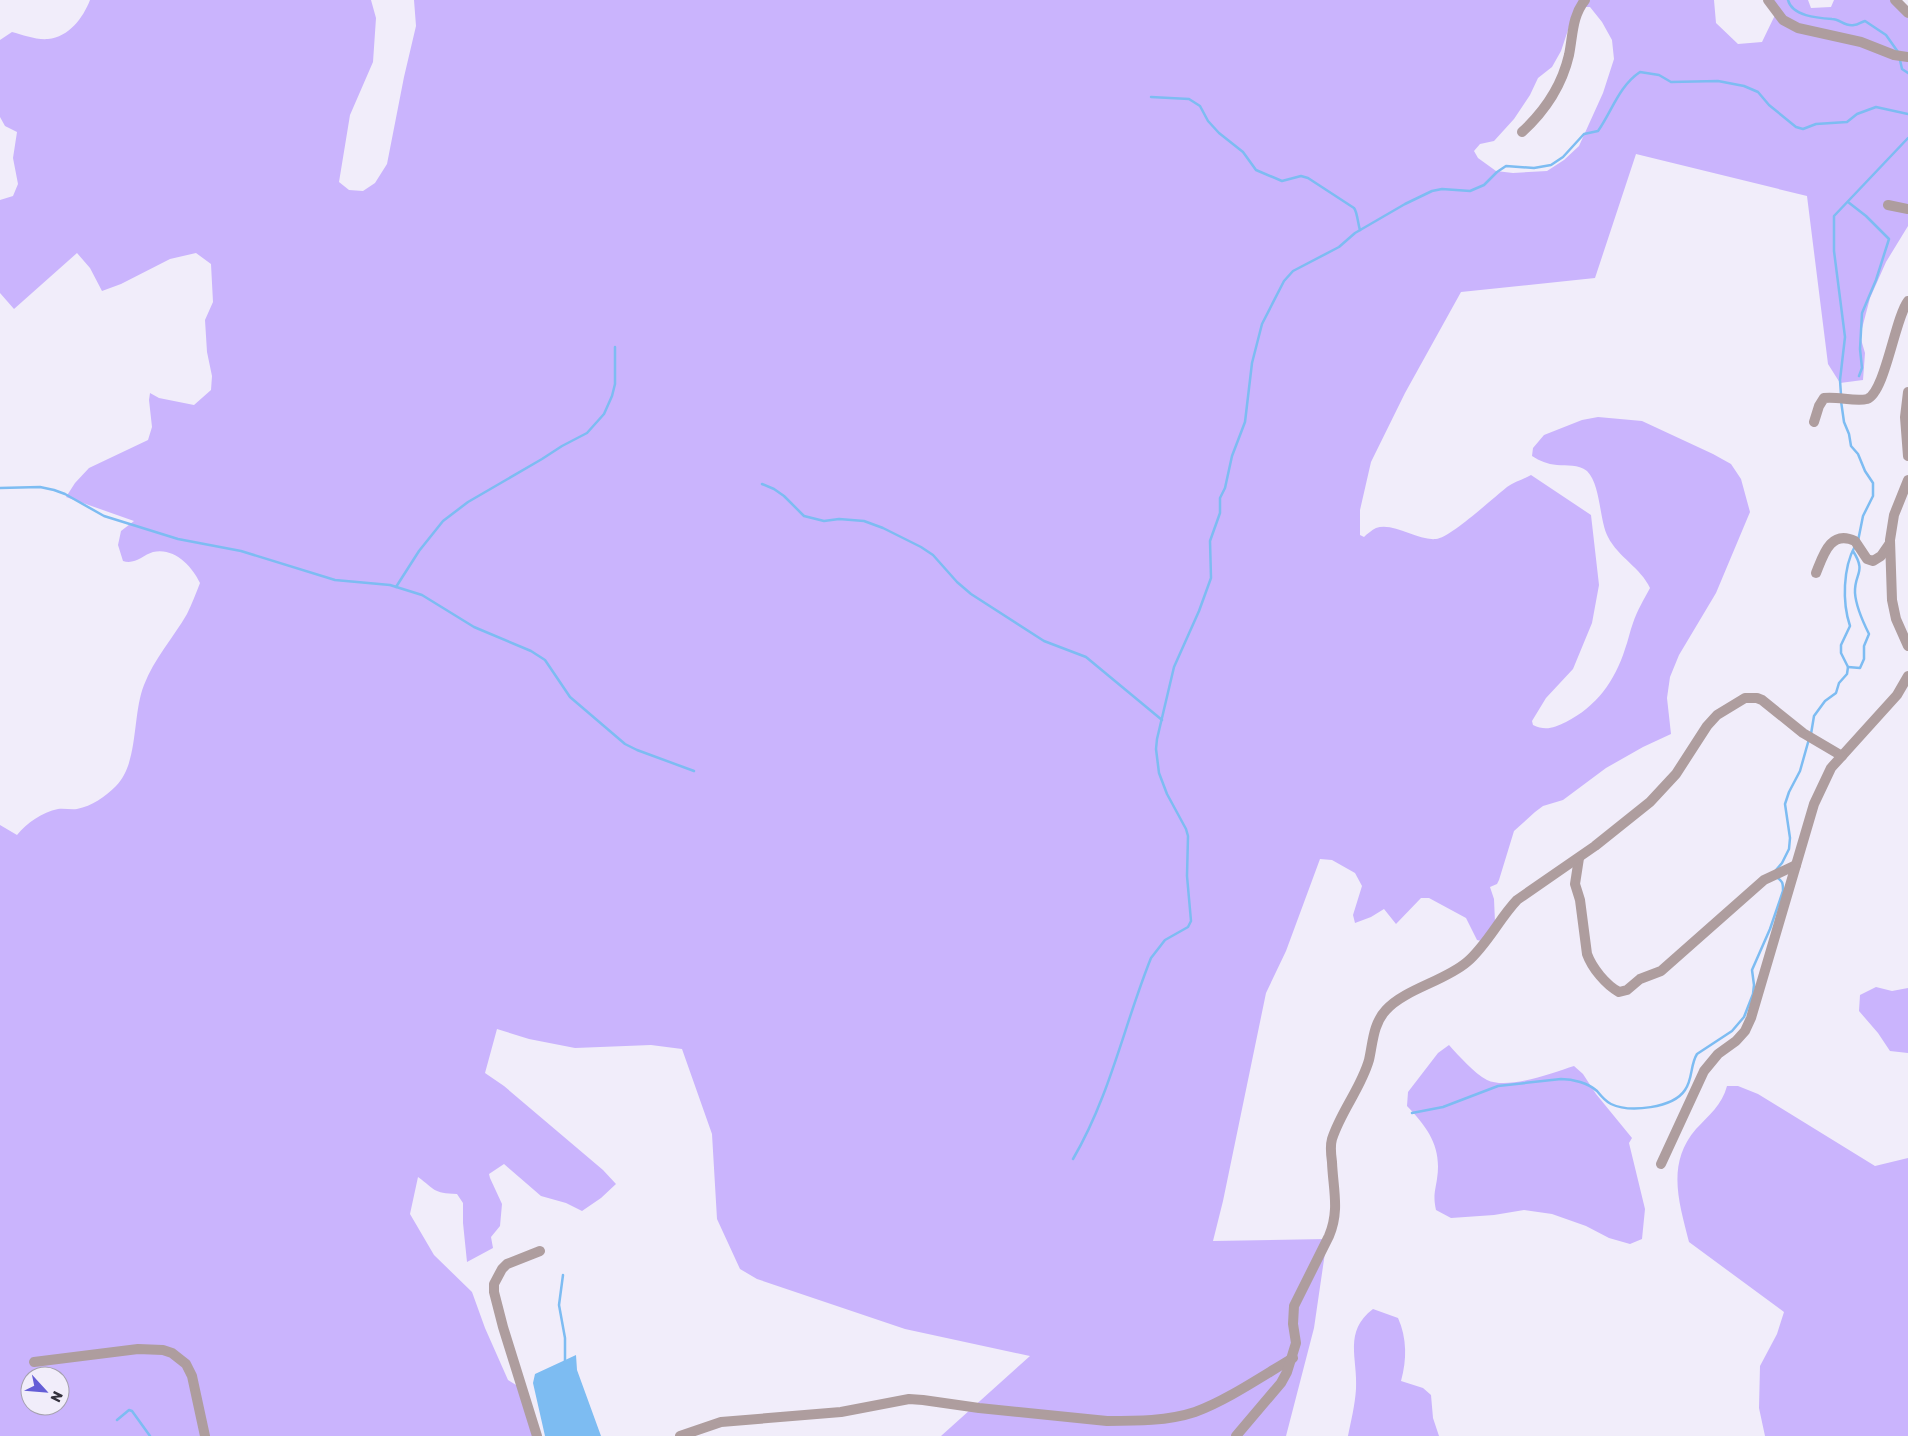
<svg xmlns="http://www.w3.org/2000/svg" width="1908" height="1436" font-family="Rubik,sans-serif">
<style>
.green{fill:#cab4fd;fill-rule:evenodd}
.water{fill:#7dbcf2}
.lines{fill:none;stroke-linecap:round;stroke-linejoin:round}
.stream{stroke:#7dbcf2;stroke-width:2.5}
.minor{stroke:#ae9d9e;stroke-width:10}
</style>
<rect width="100%" height="100%" fill="#f1edfa"/>
<g class="green">
<path d="M90,0h281l5,18 -3,44 -23,53 -11,67 10,8 14,1 12,-8 12,-19 17,-87 12,-51 -2,-26h1300l2,23 22,21 24,-2 14,-29 -11,-13h43l3,8 20,-1 3,-7h62l12,18v208l-22,36 -16,36 -10,38 5,17 -2,27 -23,3 -12,-19 -21,-168 -171,-42 -41,124 -134,14 -56,101 -34,69 -11,48v25l4,2c3,-3 8,-7 12,-9 18,-6 42,13 60,11 14,-1 57,-41 71,-52 7,-5 17,-8 24,-12l60,40 8,70 -7,38 -19,46 -27,29 -14,23 1,4c12,6 21,3 33,-3 30,-15 49,-41 59,-73 3,-8 5,-18 8,-26 4,-12 11,-24 17,-35 -9,-20 -32,-31 -42,-51 -9,-17 -7,-52 -21,-66 -9,-7 -20,-5 -30,-6 -10,-1 -17,-4 -25,-9l1,-8 11,-13 38,-15 16,-3 44,4 71,33 18,10 10,15 9,33 -34,81 -37,62 -9,22 -3,21 4,36 -28,13 -37,21 -43,32 -20,6 -8,6 -21,19 -15,49 -2,4 -7,3 4,12 1,23 -14,19 -4,-1 -11,-22 -37,-20h-8l-25,26 -12,-15 -13,8 -16,6 -2,-8 9,-29 -7,-13 -23,-13 -12,-1 -34,92 -20,42 -43,208 -10,40 114,-2 -13,89 -28,108h-345l89,-80 -125,-27 -148,-50 -17,-10 -23,-50 -5,-85 -30,-85 -31,-4 -76,3 -46,-9 -32,-10 -12,44 19,13 99,84 13,14 -15,14 -19,13 -16,-8 -25,-7 -37,-32 -15,10 1,4 12,26 -2,22 -9,11 2,11 -26,14 -4,-39v-20l-6,-9c-25,-1 -21,-4 -39,-17l-8,37 24,41 38,37 13,36 23,52 16,10 15,46h-539v-611l17,10c10,-12 25,-23 41,-26 6,-1 13,1 19,0 15,-3 28,-12 39,-23 23,-23 16,-71 28,-101 10,-26 29,-47 43,-71 5,-10 9,-21 13,-31 -8,-17 -26,-36 -47,-31 -10,3 -18,13 -30,9l-5,-16 3,-14 13,-10 -68,-24 9,-14 14,-15 59,-28 4,-13 -3,-27 1,-7 9,5 35,7 17,-15 1,-14 -5,-24 -2,-32 8,-18 -2,-38 -15,-11 -26,6 -49,25 -19,7 -12,-23 -13,-15 -63,56 -14,-16v-93l13,-4 5,-12 -5,-26 4,-26 -12,-6 -5,-9v-77l12,-8c11,3 24,8 36,7 21,-2 35,-21 42,-39zM1583,7h7l12,15 10,18 2,19 -11,34 -24,53 -15,14 -17,11 -34,2 -17,-2 -18,-13 -4,-7 6,-7 14,-3 20,-22 16,-24 8,-17 14,-11 9,-16 12,-36zM30,1376h30v30h-30z"/>
<polygon points="1876,987 1892,991 1908,988 1908,1053 1890,1051 1878,1033 1859,1011 1860,995"/>
<path d="M1449,1045c10,11 25,28 38,35 21,10 65,-7 87,-14l9,8 13,20 36,44 -3,5 16,66 -3,30 -12,5 -21,-6 -23,-12 -34,-12 -28,-4 -30,5 -43,3 -15,-8c-3,-14 -1,-18 1,-31 5,-32 -9,-51 -30,-73l1,-14 30,-39z"/>
<path d="M1727,1086h11l20,8 117,72 33,-8v278h-143l-6,-28 1,-42 17,-32 7,-22 -95,-70c-10,-40 -23,-78 7,-113 13,-14 26,-24 31,-43z"/>
<path d="M1373,1309l25,9c9,20 9,42 3,63l22,7 8,7 2,23 6,18h-91c3,-15 7,-31 8,-47 2,-31 -13,-57 17,-80z"/>
</g>
<polygon class="water" points="576,1355 577,1370 601,1436 545,1436 533,1383 535,1374"/>
<g class="lines">
<g class="stream">
<path d="M1788,0c4,16 29,18 44,19 8,0 13,8 22,6 4,0 7,-3 11,-4l21,14 12,17"/>
<polyline points="1900,60 1902,69 1908,73"/>
<path d="M1151,97l38,2 11,7 8,15 11,12 24,19 13,18 26,11 19,-5 7,2 46,30c3,3 4,16 6,22"/>
<polyline points="1848,202 1866,216 1889,239 1876,280 1862,313 1860,349 1862,368 1859,376"/>
<polyline points="1841,395 1840,380 1845,337 1834,251 1834,216 1908,138"/>
<polyline points="1841,401 1844,422 1849,434 1851,446 1858,454 1865,471 1873,483 1873,496 1863,516 1858,541"/>
<polyline points="762,484 774,489 784,496 804,516 824,521 839,519 864,521 883,528 921,547 933,555 957,582 971,594 1044,641 1086,657 1162,720"/>
<polyline points="0,488 40,487 54,490 65,494 104,516 178,539 241,551 335,580 390,585 422,595 474,627 531,651 545,660 570,697 625,744 637,750 694,771"/>
<polyline points="396,587 419,551 443,521 468,502 542,459 562,446 587,433 604,414 612,396 615,384 615,347"/>
<path d="M1848,667l12,1 4,-9v-13l5,-12c-6,-12 -13,-27 -14,-41 -1,-20 12,-20 -2,-42"/>
<path d="M1811,734l3,-18 11,-15 11,-8 3,-10 8,-9 1,-7 -7,-14v-8l9,-19c-8,-24 -7,-58 5,-80"/>
<polyline points="1776,870 1782,863 1789,849 1790,838 1785,804 1789,792 1800,771 1809,739"/>
<path d="M1412,1113l31,-6 55,-21 63,-7c12,0 27,4 36,12 4,5 8,10 14,13 19,9 62,4 74,-14 8,-11 5,-25 12,-36l35,-23 12,-14 9,-23 1,-9 -2,-15 18,-41 13,-38c0,-8 0,-10 -7,-14"/>
<path d="M1073,1159c37,-63 51,-134 78,-201l14,-18 23,-13 3,-6 -4,-45 1,-40 -2,-7 -19,-35 -8,-21 -3,-24 1,-10 17,-72 25,-56 12,-33 -1,-37 10,-28v-15l5,-10 7,-32 13,-34 7,-59 10,-39 22,-43 9,-10 46,-24 16,-14 50,-29 27,-13 10,-2 28,2 14,-6 13,-13 9,-6 28,2 17,-3 12,-8 21,-23 14,-3c14,-20 21,-45 42,-59l19,3 12,7 47,-1 26,5 14,6 11,13 27,22 7,2 13,-5 31,-2 10,-8 19,-7 32,7"/>
<polyline points="563,1275 559,1305 565,1338 565,1363"/>
<polyline points="117,1420 129,1410 132,1411 150,1436"/>
</g>
<g class="minor">
<polyline points="1768,0 1783,20 1798,28 1861,42 1894,55 1908,57"/>
<polyline points="1895,0 1908,13"/>
<path d="M1522,132c23,-21 40,-47 47,-77 4,-20 3,-39 16,-55"/>
<polyline points="1888,205 1908,209"/>
<polyline points="1908,392 1905,417 1908,456"/>
<path d="M1814,422l5,-16 5,-8c13,-2 31,4 43,1 18,-6 28,-81 41,-98"/>
<polyline points="1908,480 1894,515 1890,540 1892,600 1896,619 1908,646"/>
<path d="M1816,573c7,-17 14,-44 39,-32l12,18 6,2 8,-5 9,-13"/>
<path d="M1579,858l-4,26 5,16 7,54c5,14 19,31 32,38l8,-2 13,-11 21,-8 103,-91 32,-15"/>
<polyline points="1661,1164 1704,1071 1718,1054 1736,1041 1745,1031 1751,1018 1814,804 1831,768 1897,695 1908,676"/>
<polyline points="34,1362 138,1349 163,1350 172,1353 186,1364 192,1376 205,1436"/>
<polyline points="537,1436 503,1327 494,1292 494,1284 502,1269 507,1264 540,1251"/>
<path d="M680,1436l41,-14 120,-10 68,-13 14,1 56,8 128,13c29,0 61,0 88,-9 31,-11 69,-37 98,-54"/>
<path d="M1236,1436l45,-53 6,-11 9,-29 -3,-19 1,-18 35,-70c11,-26 4,-47 3,-74 -1,-7 -2,-16 0,-23 9,-28 29,-51 37,-79 4,-18 4,-36 17,-50 19,-21 59,-29 81,-48 20,-17 32,-43 50,-62l78,-54 55,-44 26,-28 31,-48 10,-11 28,-17h12l5,2 41,33 39,23"/>
</g>
</g>
<g transform="translate(45 1391) rotate(116)"><circle r="24" fill="#f1edfa" stroke="#a5a1ae"/>
<path d="M0-4L9 19L0 12L-9 19Z" fill="#645dd6"/>
<text y="-8" font-size="14" font-weight="bold" text-anchor="middle" fill="#33303c">N</text>
</g>
</svg>
